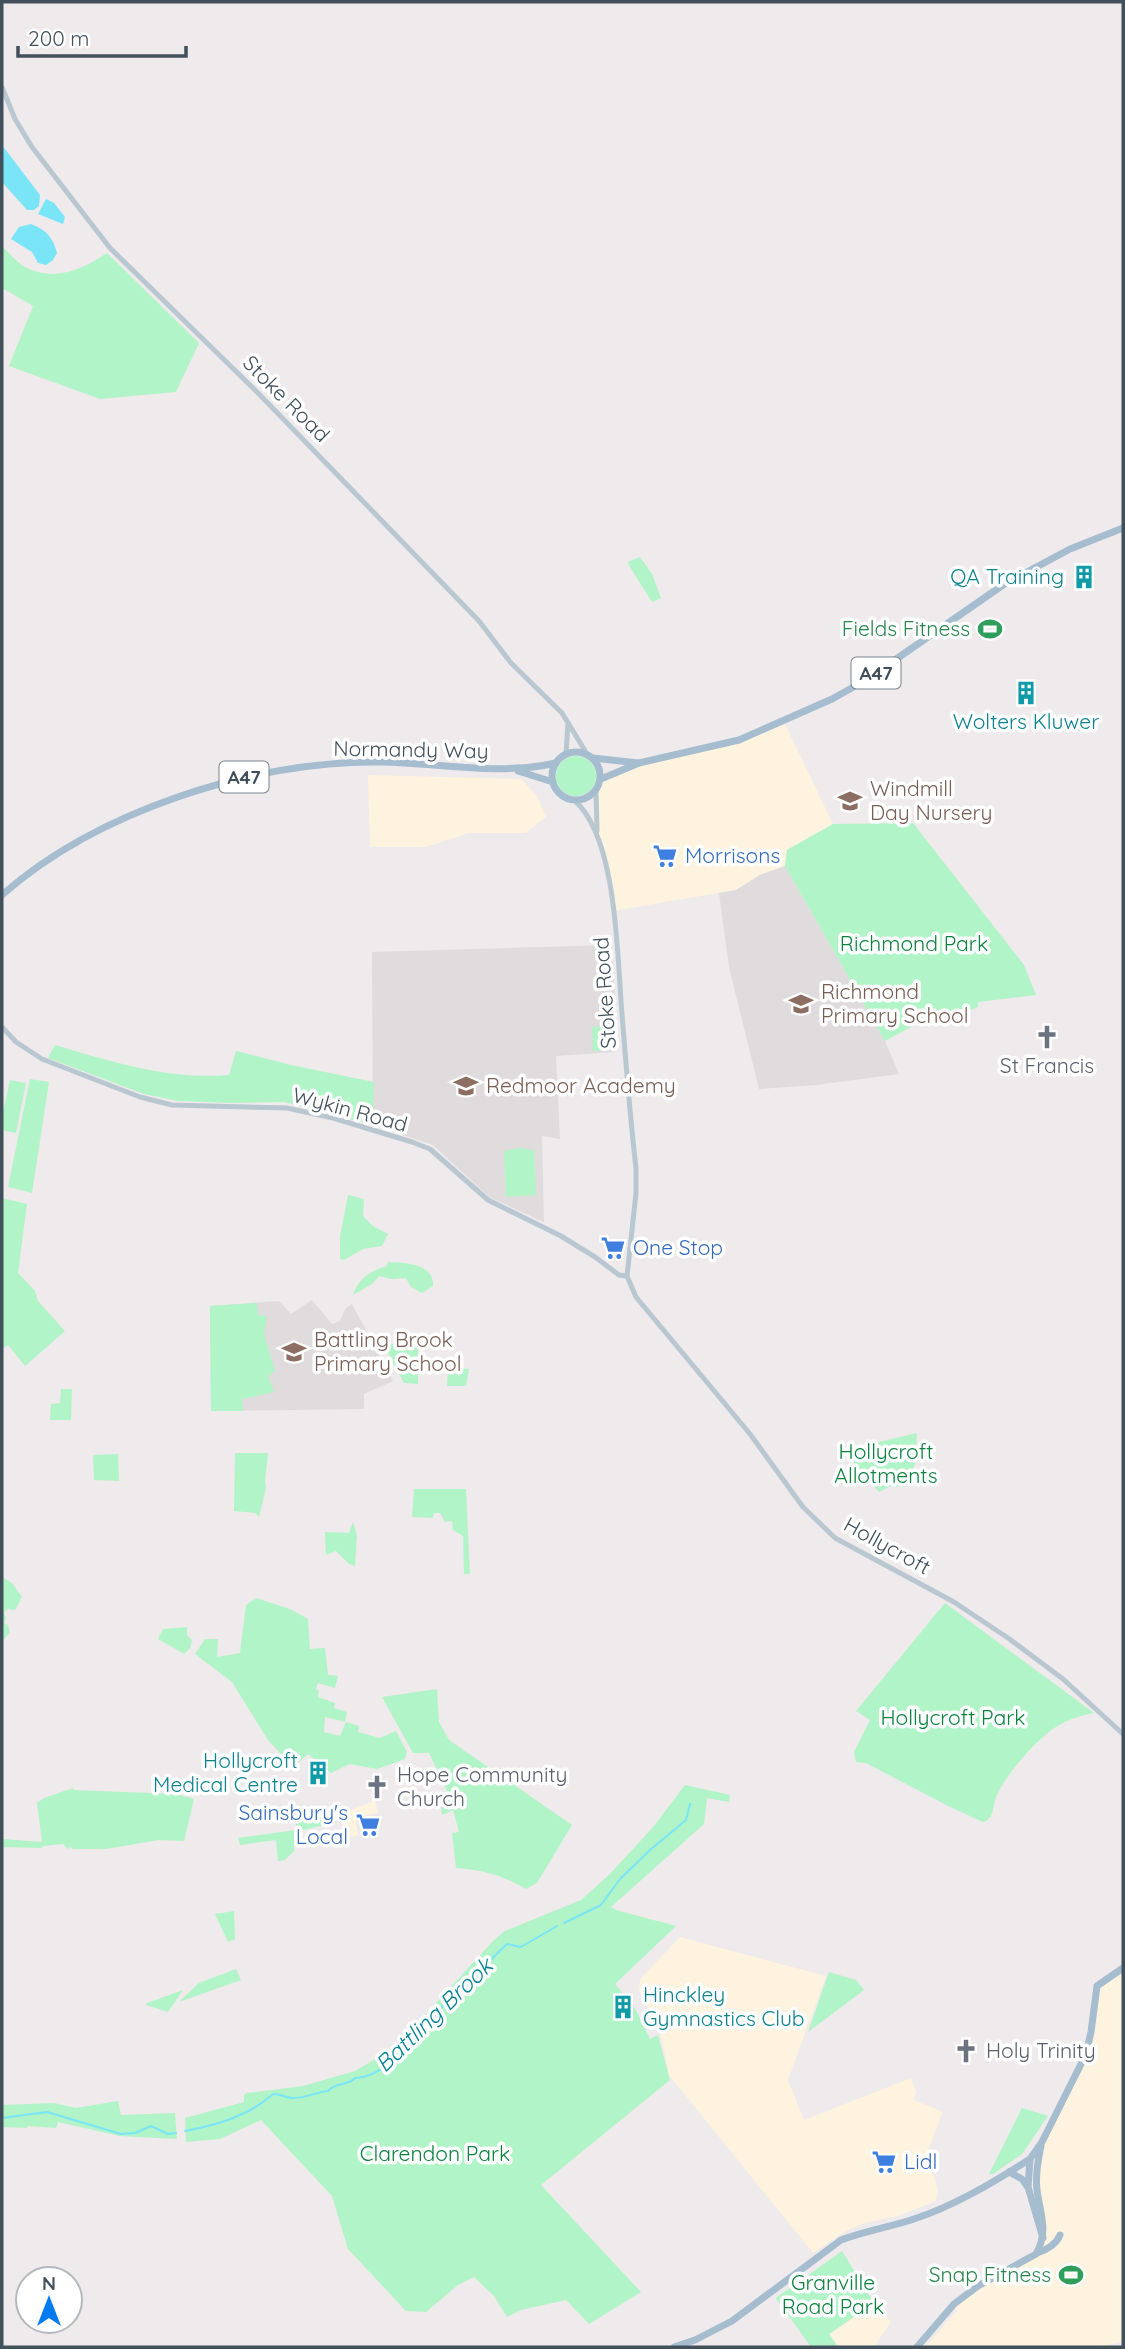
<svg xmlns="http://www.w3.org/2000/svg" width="1125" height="2349" font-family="Quicksand,sans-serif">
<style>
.commercial{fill:#fef3df}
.education{fill:#e0dbdd}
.green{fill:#b1f4c7}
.water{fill:#79e5f6}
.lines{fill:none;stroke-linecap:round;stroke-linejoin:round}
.stream{stroke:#79e5f6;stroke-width:2}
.minor{stroke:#b9c7d0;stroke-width:5}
.major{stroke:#a6bdcf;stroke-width:7}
.labels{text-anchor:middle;stroke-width:7;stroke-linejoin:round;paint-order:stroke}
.shield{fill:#fff;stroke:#7a848c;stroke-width:2}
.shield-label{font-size:19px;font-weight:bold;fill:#41505b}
.street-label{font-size:21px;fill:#41505b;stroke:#fff}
.culture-label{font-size:21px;fill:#0d838f;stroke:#fff;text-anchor:end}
.leisure-label{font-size:21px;fill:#27864d;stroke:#fff;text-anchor:end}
.education-label{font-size:21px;fill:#785e54;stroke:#fff;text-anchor:start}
.shop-label{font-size:21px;fill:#366cbe;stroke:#fff;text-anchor:start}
.park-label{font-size:21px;fill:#0b833f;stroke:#fff}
.worship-label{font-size:21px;fill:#5b616d;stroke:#fff;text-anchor:start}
.water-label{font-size:23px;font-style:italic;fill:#038297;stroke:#fff}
</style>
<rect width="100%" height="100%" fill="#efeaeb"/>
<g class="commercial">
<polygon points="784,722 833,824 787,850 785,866 760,875 736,890 613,911 606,867 597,834 596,790 601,779 614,773 710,748"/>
<polygon points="368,775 521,779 537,796 546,817 526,833 469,833 426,847 370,847"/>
<polygon points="375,1800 378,1813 356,1817 358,1835 350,1837 337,1816"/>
<polygon points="680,1937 826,1976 788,2080 804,2120 911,2078 916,2091 914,2100 943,2112 927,2152 938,2190 936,2201 898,2216 865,2223 846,2231 813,2253 669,2075 658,2022 640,1994 639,1986 641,1978"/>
<polygon points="1123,1967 1123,2342 1095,2347 925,2347 957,2311 953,2307 959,2301 1030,2257 1043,2238 1037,2190 1042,2142 1086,2054 1097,1986"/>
<polygon points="875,2303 891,2322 874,2347 839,2347 830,2334"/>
</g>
<g class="education">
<polygon points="785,866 885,1041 899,1074 816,1085 759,1089 729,967 719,893 736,890 760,875"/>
<polygon points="611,945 615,992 615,1052 556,1056 560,1139 542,1136 544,1222 489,1197 433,1145 373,1125 372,952"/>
<polygon points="312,1300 332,1324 340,1321 345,1309 352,1304 393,1381 364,1394 364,1409 211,1411 210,1306 279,1301 291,1314"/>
</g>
<g class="green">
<path d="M2,246c7,7 16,18 25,22 29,14 56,1 80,-15l92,90 -23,49 -76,7 -91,-33 24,-60 -31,-18z"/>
<polygon points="640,557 652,574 661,598 652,602 630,567 628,562"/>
<circle cx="576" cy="776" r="20"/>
<polygon points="913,823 1024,965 1036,995 978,1002 978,1007 949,1019 941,1013 929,1017 885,1041 785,866 787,850 833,824"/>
<polygon points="592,1027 607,1027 609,1050 593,1051"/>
<path d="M55,1045c57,17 114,35 174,30l7,-24 55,14 83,17 -1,43 -89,-23 -53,1 -53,-2 -34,-7 -96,-36z"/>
<polygon points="30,1079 49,1082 32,1193 8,1187"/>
<polygon points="10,1080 26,1083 16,1133 2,1130 2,1117"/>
<polygon points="518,1148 534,1150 536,1195 506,1197 504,1151"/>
<polygon points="348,1195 364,1199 363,1216 373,1226 388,1234 382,1246 363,1249 344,1260 340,1259 340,1237"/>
<polygon points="2,1198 27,1204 18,1273 35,1291 38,1301 65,1331 25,1366 8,1345 2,1349"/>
<path d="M388,1262c17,1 46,1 45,24l-11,7 -11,-6 -5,-9 -15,1 -12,-3 -7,8 -19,11c6,-17 17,-24 34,-29z"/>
<polygon points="257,1303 258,1315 267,1316 264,1334 275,1371 268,1376 274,1392 242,1399 243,1411 211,1411 210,1306"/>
<polygon points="381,1340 397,1346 418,1347 418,1384 404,1383"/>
<polygon points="448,1367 469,1369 466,1386 447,1386"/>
<polygon points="61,1389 72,1389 71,1420 50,1420 51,1404 60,1403"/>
<polygon points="917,1433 915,1464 906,1487 891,1486 879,1492 849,1457 879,1442"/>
<polygon points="235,1453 268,1453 265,1482 266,1488 259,1517 255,1513 234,1511"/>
<polygon points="118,1454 119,1481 94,1480 93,1455"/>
<polygon points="414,1489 466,1489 470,1574 464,1574 463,1536 453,1530 452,1521 445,1522 440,1513 434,1513 433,1518 412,1517"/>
<polygon points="353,1522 357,1535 355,1566 349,1564 336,1551 326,1555 325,1532 349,1533"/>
<polygon points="2,1577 12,1583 22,1597 15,1610 8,1609 4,1612 6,1618 4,1623 8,1625 10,1632 2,1642"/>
<polygon points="256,1598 290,1609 308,1619 310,1649 325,1648 328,1675 338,1676 335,1688 318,1683 316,1689 319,1691 318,1697 335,1703 334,1708 347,1712 345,1722 325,1717 324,1732 340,1736 346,1722 359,1726 358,1732 380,1738 396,1731 407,1752 405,1759 377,1769 350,1764 331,1773 308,1754 293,1767 268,1740 232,1682 195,1654 205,1639 218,1639 217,1657 240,1653 246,1605"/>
<path d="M945,1603l149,110c-11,2 -21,5 -31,10 -22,10 -56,50 -66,72 -5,10 -2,24 -14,27l-35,-16 -82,-43 -10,-1 -2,-10 16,-32 -14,-9z"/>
<polygon points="187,1627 187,1635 192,1640 190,1648 184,1654 158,1639 163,1629"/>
<path d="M437,1689l2,33 10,18 123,85 -35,58 -11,6c-24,-14 -43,-19 -70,-21l-4,-35 7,-1 -6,-22 -11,5 -1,-8 6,-2 -2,-11 3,-1 -19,-40h-16l-31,-56z"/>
<polygon points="685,1785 730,1795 729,1802 707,1798 704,1824 611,1907 616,1910 676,1926 615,1984 636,2010 650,2039 658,2035 670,2080 541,2185 641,2292 589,2324 566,2300 521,2310 507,2317 494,2296 474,2277 458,2285 426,2312 406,2311 348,2249 332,2196 261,2120 220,2139 186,2142 185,2118 244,2102 244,2095 247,2093 303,2086 355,2071 372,2061 404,2038 493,1941 505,1931 581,1900 610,1874 654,1826"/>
<polygon points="73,1788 73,1790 177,1794 194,1799 184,1841 159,1840 106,1849 72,1849 71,1846 68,1849 63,1844 43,1846 42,1848 2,1847 2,1839 42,1842 37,1803 44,1798"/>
<polygon points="323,1810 337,1822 294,1832 294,1851 285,1860 278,1861 276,1840 240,1845 238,1838 296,1830 296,1822"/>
<polygon points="234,1911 235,1939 228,1942 215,1914"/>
<polygon points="236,1969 241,1980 179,2002 199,1983"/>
<polygon points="829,1972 856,1980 864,1990 808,2032"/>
<polygon points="183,1990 168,2012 146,2005 147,2003"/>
<polygon points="118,2101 121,2115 175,2113 177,2139 120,2136 58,2122 56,2128 28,2126 27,2128 2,2127 2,2105 54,2103 76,2108"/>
<polygon points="1022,2108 1048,2116 1022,2154 993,2174 989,2174"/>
<polygon points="842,2251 874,2303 829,2334 838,2347 811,2347 776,2298"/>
</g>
<g class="water">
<polygon points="2,145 40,195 39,206 34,210 27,210 2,182"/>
<polygon points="46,199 54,203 65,217 63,224 38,214"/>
<path d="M31,224c15,6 22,13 26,29l-4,7 -7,5 -8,-2 -6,-11 -21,-13 8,-12z"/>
</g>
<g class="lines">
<g class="stream">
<polyline points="564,1923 601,1905 620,1879 650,1850 686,1820 690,1804"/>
<polyline points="2,2118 47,2112 121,2134 135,2133 151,2126 168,2134 176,2133"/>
<path d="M185,2131c32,-6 64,-15 88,-37 7,0 12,3 18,4 13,1 25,-6 37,-7 8,-9 20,-5 27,-13 36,-1 62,-48 86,-70 22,-21 44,-43 66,-64l14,3 36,-21"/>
</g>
<g class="minor">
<polyline points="2,87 15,119 32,147 110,248 258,393 479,621 511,663 562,713 587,754"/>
<polyline points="566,754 568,723"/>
<polyline points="596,790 597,831"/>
<path d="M574,800c44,38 43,158 48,214 4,51 8,103 14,154v25l-9,83"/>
<polyline points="2,1027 16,1042 42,1059 140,1097 172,1105 287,1108 333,1118 412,1142 430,1149 488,1200 561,1236 595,1257 619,1275 627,1276"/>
<polyline points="627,1276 636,1297 750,1434 803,1507 835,1538 954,1602 1008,1638 1063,1679 1123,1734"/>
</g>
<g class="major">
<circle cx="576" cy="776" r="24"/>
<polyline points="593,758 638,763"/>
<polyline points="518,771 553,782"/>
<polyline points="601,779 639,763 739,740 832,699 866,680 1003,585 1070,549 1123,528"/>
<path d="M2,895c95,-84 253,-135 379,-133 58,1 118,14 175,1"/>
<polyline points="1009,2172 1022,2179 1027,2186"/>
<polyline points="1043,2238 1028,2187 1030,2159 1042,2142 1086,2054 1091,2032 1097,1986 1123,1968"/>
<path d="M1037,2253c9,-3 19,-8 23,-18"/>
<path d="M674,2347l21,-7 37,-19 109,-81c24,-9 49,-13 73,-21 40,-13 80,-37 116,-60"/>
<path d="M917,2347l37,-43 24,-18 58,-32c13,-22 4,-41 1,-64 -2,-15 1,-30 4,-44"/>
</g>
</g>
<defs>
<g id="building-bare" transform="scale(1.89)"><path d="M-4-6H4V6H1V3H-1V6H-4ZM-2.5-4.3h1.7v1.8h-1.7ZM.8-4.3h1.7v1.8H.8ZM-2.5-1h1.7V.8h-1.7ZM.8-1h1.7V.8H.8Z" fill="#0f9aa8" stroke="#fff" stroke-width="2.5" paint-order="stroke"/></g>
<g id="stadium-bare" transform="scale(1.89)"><path d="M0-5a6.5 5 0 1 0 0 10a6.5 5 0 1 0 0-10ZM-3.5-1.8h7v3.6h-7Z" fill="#2e9e5b" stroke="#fff" stroke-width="2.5" paint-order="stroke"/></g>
<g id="school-bare" transform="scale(1.89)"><path d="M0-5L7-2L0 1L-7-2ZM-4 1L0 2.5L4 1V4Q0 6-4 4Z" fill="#8d6e63" stroke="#fff" stroke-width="2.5" paint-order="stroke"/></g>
<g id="supermarket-bare" transform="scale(1.89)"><path d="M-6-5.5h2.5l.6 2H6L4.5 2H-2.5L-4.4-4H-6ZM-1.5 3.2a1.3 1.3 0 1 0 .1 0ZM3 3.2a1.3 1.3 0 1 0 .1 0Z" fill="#3f7fe0" stroke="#fff" stroke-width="2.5" paint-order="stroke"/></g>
<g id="church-bare" transform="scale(1.89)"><path d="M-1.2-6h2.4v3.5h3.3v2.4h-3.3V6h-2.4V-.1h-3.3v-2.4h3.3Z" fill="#6b7280" stroke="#fff" stroke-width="2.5" paint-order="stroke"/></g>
</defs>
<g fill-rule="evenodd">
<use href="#building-bare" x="1084" y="577"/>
<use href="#stadium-bare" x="990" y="629"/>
<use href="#building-bare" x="1026" y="693"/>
<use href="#school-bare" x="850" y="801"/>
<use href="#supermarket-bare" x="665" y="856"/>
<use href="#school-bare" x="801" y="1004"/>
<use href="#church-bare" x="1047" y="1037"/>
<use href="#school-bare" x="466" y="1086"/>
<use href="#supermarket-bare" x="613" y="1248"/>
<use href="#school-bare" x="294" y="1352"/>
<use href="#building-bare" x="318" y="1773"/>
<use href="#church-bare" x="377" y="1787"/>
<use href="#supermarket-bare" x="368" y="1825"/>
<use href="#building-bare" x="623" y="2007"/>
<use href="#church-bare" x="966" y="2051"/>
<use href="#supermarket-bare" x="884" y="2162"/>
<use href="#stadium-bare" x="1071" y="2275"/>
</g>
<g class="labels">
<g class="shield">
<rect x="851.5" y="657.5" width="49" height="31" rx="5"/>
<rect x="219.5" y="761.5" width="49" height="31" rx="5"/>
</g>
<g class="shield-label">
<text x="876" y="680">A47</text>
<text x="244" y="784">A47</text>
</g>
<g class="street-label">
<text transform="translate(286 399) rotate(45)" y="7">Stoke Road</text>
<text transform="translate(411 750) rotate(1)" y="7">Normandy Way</text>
<text transform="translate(605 993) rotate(-94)" y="7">Stoke Road</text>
<text transform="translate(350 1110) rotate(15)" y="7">Wykin Road</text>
<text transform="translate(887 1546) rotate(29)" y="7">Hollycroft</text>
</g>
<g class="culture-label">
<text x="1064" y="584">QA Training</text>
<text x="1026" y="729" text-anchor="middle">Wolters Kluwer</text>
<text x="298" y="1768">Hollycroft<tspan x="298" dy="24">Medical Centre</tspan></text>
<text x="643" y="2002" text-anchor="start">Hinckley<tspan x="643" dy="24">Gymnastics Club</tspan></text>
</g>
<g class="leisure-label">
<text x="970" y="636">Fields Fitness</text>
<text x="1051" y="2282">Snap Fitness</text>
</g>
<g class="education-label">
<text x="870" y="796">Windmill<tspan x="870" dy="24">Day Nursery</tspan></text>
<text x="821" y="999">Richmond<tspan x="821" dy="24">Primary School</tspan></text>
<text x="486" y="1093">Redmoor Academy</text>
<text x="314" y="1347">Battling Brook<tspan x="314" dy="24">Primary School</tspan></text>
</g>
<g class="shop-label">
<text x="685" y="863">Morrisons</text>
<text x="633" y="1255">One Stop</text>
<text x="348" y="1820" text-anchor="end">Sainsbury's<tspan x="348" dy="24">Local</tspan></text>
<text x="904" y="2169">Lidl</text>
</g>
<g class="park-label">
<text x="914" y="951">Richmond Park</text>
<text x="886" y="1459">Hollycroft<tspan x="886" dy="24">Allotments</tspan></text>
<text x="953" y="1725">Hollycroft Park</text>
<text x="435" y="2161">Clarendon Park</text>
<text x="833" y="2290">Granville<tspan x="833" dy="24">Road Park</tspan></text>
</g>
<g class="worship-label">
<text x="1047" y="1073" text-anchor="middle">St Francis</text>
<text x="397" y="1782">Hope Community<tspan x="397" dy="24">Church</tspan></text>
<text x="986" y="2058">Holy Trinity</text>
</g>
<g class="water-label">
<text transform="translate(434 2015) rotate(-44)" y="8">Battling Brook</text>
</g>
</g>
<rect width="1125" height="2349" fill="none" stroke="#41505b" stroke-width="7"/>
<g transform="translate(49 2300)"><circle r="33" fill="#ffffff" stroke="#b3b9bd" stroke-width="2"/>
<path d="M0-5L12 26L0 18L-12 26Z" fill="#027bf1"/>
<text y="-10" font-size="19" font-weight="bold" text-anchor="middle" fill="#41505b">N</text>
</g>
<path d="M18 46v10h168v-10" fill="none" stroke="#41505b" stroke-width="3.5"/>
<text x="28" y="46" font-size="21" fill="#41505b" stroke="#ffffff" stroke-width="5" paint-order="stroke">200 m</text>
</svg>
